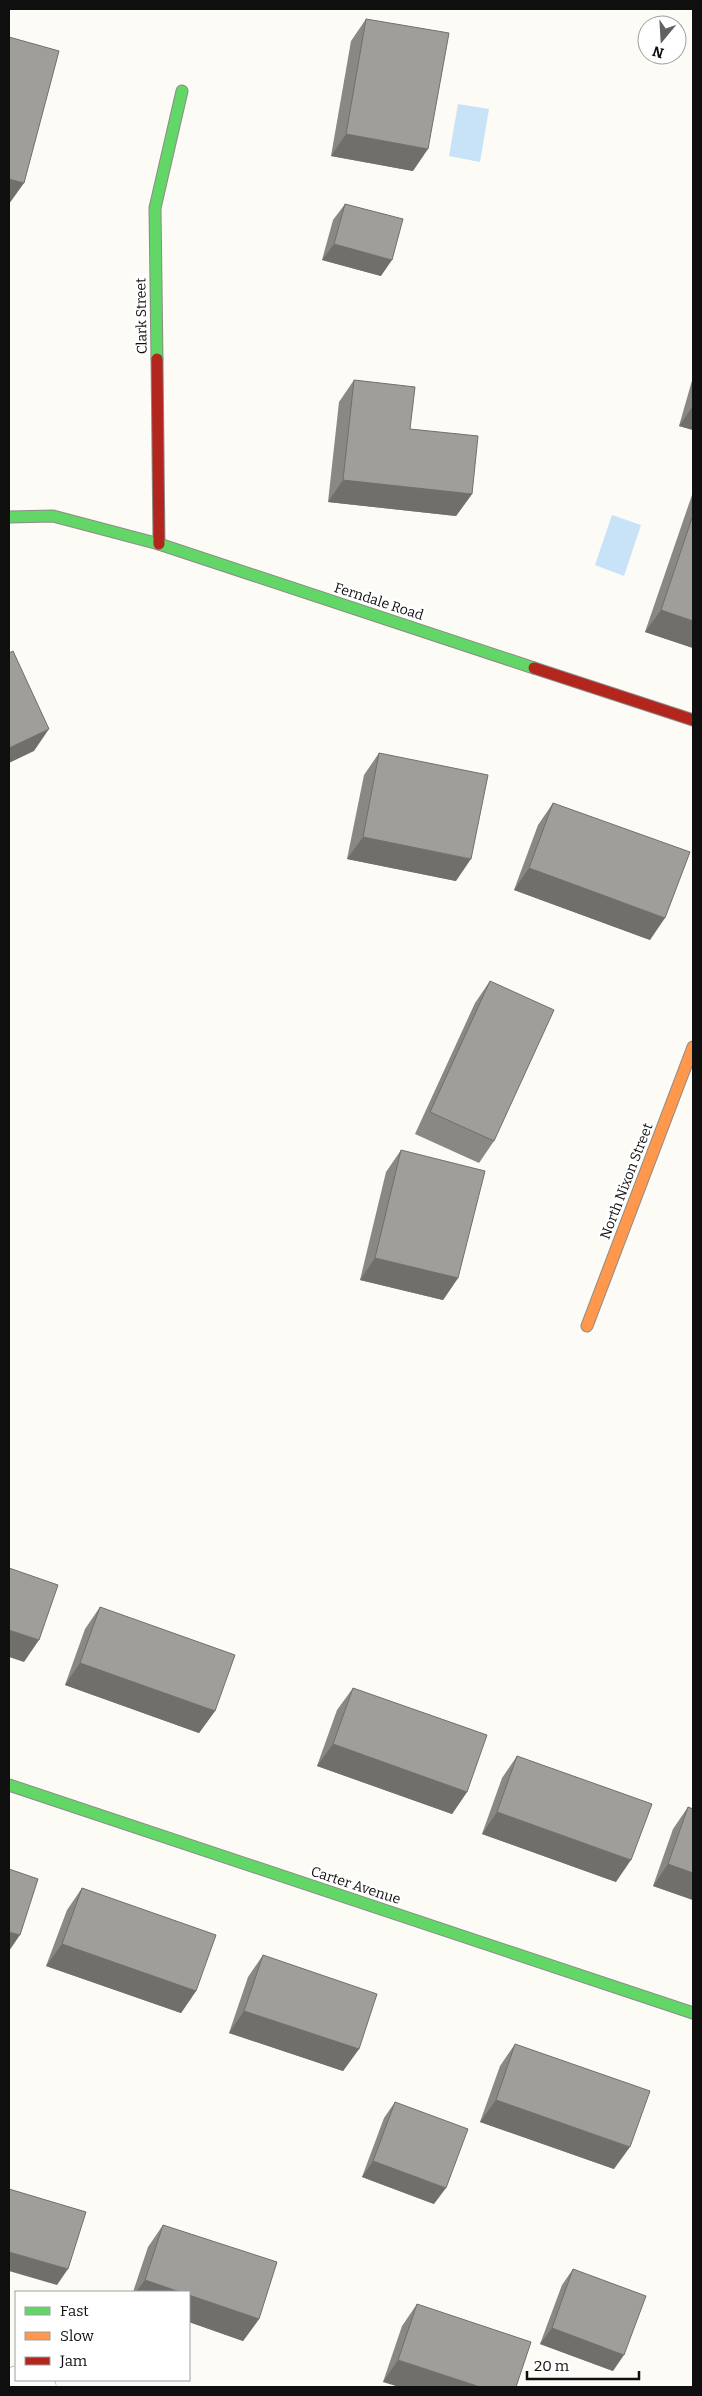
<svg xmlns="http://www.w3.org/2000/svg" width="702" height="2396" font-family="Bitter,serif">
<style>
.water{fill:#c8e2f8}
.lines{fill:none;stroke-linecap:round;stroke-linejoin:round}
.street-casing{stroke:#969593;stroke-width:29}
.fast-casing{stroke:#8c8c89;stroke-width:13}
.slow-casing{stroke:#8c8c89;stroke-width:13}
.jam-casing{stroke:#8c8c89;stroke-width:13}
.street{stroke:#fffefe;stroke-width:28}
.fast{stroke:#63d668;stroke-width:11}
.slow{stroke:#ff974d;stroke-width:11}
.jam{stroke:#b3261e;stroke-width:11}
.wall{fill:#8a8884}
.shaded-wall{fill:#706f6c}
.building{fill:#a09e9a;stroke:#706f6c}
.labels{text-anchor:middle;stroke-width:5;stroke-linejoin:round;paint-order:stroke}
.street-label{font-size:14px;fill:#0f0f0f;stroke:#fff}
</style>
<rect width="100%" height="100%" fill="#fcfbf5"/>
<g class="water">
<polygon points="458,104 489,109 480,162 449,156"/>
<polygon points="612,515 641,525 624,576 595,565"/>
</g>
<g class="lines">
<g class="street-casing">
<polyline id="street" points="17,2380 42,2387"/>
</g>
<g class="fast-casing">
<g id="fast">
<polyline points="157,359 155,208 182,91"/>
<polyline points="9,517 53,516 159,544 534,668"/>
<polyline points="9,1785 693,2013"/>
</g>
</g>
<g class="slow-casing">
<polyline id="slow" points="587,1326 693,1047"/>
</g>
<g class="jam-casing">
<g id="jam">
<polyline points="157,359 159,544"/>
<polyline points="534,668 693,720"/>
</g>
</g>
<use href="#street" class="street"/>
<use href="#fast" class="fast"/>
<use href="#slow" class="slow"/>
<use href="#jam" class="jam"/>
</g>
<g class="wall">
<polygon points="366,19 413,171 331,156 351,41"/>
<polygon points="345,204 381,276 322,260 333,220"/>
<polygon points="693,377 693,430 679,426"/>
<polygon points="354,380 410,429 472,494 456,516 328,502 339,402"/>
<polygon points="693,492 693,648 645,632"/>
<polygon points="379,753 456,881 347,859 364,775"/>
<polygon points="553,803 650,940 514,890 538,825"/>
<polygon points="490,981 494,1141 479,1163 415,1134 475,1003"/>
<polygon points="401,1150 458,1278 443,1300 360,1280 386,1172"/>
<polygon points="100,1607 215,1711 199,1733 65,1685 85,1629"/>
<polygon points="353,1688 467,1792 452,1814 317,1766 337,1710"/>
<polygon points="517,1756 616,1882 482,1834 502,1778"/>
<polygon points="688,1807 693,1809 693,1900 653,1886 673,1829"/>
<polygon points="82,1888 196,1991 181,2013 46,1966 67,1910"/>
<polygon points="263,1955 359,2049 343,2071 229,2033 248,1977"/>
<polygon points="515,2044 614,2169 480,2122 500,2066"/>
<polygon points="395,2102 434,2204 362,2177 384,2118"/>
<polygon points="163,2225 259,2319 243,2341 189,2322 189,2292 133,2292 148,2247"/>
<polygon points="573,2269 613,2371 540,2344 562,2285"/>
<polygon points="417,2304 516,2387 383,2382 402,2326"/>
</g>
<g class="shaded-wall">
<polygon points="346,134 428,149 413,171 331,156"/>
<polygon points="9,179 24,183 9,204"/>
<polygon points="334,244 392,260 381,276 322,260"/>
<polygon points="693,406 693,430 679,426"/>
<polygon points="343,480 472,494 456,516 328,502"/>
<polygon points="661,610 693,621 693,648 645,632"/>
<polygon points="49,729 34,751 9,763 9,748"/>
<polygon points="363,837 471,859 456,881 347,859"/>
<polygon points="529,868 665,918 650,940 514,890"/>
<polygon points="375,1258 458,1278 443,1300 360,1280"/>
<polygon points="9,1630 39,1640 24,1662 9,1657"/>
<polygon points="80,1663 215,1711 199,1733 65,1685"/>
<polygon points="333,1744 467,1792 452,1814 317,1766"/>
<polygon points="497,1812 631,1860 616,1882 482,1834"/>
<polygon points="668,1864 693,1873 693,1900 653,1886"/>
<polygon points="9,1932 20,1935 9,1951"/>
<polygon points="62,1944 196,1991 181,2013 46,1966"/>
<polygon points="244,2011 359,2049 343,2071 229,2033"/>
<polygon points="496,2100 630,2147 614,2169 480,2122"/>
<polygon points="373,2161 446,2188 434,2204 362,2177"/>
<polygon points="9,2252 68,2269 57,2285 9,2271"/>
<polygon points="145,2280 180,2292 136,2292"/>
<polygon points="189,2295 259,2319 243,2341 189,2322"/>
<polygon points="552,2328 624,2355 613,2371 540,2344"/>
<polygon points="398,2360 480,2387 399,2387 383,2382"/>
</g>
<g class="building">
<polygon points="366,19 449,33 428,149 346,134"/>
<polygon points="9,37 59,51 24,183 9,179"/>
<polygon points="345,204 403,219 392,260 334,244"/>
<polygon points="354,380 415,387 410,429 478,436 472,494 343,480"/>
<polygon points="693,515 693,621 661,610"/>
<polygon points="13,651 49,729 9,748 9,653"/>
<polygon points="379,753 488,775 471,859 363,837"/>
<polygon points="553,803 690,852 665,918 529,868"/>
<polygon points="490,981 554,1010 494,1141 430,1112"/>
<polygon points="401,1150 485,1171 458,1278 375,1258"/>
<polygon points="9,1568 58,1585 39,1640 9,1630"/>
<polygon points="100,1607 235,1655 215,1711 80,1663"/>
<polygon points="353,1688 487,1735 467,1792 333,1744"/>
<polygon points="517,1756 652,1804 631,1860 497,1812"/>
<polygon points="688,1807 693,1809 693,1873 668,1864"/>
<polygon points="9,1869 38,1879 20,1935 9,1932"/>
<polygon points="82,1888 216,1935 196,1991 62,1944"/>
<polygon points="263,1955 377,1994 359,2049 244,2011"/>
<polygon points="515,2044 650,2091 630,2147 496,2100"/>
<polygon points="395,2102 468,2129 446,2188 373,2161"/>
<polygon points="9,2189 86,2212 68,2269 9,2252"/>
<polygon points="163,2225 277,2262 259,2319 189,2295 189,2292 180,2292 145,2280"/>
<polygon points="573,2269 646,2296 624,2355 552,2328"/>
<polygon points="417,2304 531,2342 516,2387 480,2387 398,2360"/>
</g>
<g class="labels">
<g class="street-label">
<text transform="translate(141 316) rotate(-91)" y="5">Clark Street</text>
<text transform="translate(379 601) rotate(18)" y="5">Ferndale Road</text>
<text transform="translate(626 1181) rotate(-69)" y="5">North Nixon Street</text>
<text transform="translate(356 1885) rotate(18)" y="5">Carter Avenue</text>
</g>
</g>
<rect width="702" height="2396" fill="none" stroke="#0f0f0f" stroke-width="20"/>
<rect x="15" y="2291" width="175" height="90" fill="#ffffff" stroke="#9f9f9f"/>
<rect x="25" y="2307" width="25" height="8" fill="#63d668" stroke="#9f9f9f"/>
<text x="60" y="2316" font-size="15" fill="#0f0f0f">Fast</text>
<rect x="25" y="2332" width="25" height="8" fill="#ff974d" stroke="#9f9f9f"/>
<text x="60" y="2341" font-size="15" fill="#0f0f0f">Slow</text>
<rect x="25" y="2357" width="25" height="8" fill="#b3261e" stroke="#9f9f9f"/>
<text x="60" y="2366" font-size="15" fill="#0f0f0f">Jam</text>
<g transform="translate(662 40) rotate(198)"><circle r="24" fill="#ffffff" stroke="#9f9f9f"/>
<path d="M0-4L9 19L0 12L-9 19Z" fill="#626260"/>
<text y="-8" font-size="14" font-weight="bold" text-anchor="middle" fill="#0f0f0f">N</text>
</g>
<path d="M527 2371v8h112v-8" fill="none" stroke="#0f0f0f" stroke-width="2.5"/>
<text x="534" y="2371" font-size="15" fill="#0f0f0f" stroke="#ffffff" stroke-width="4" paint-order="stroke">20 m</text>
</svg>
